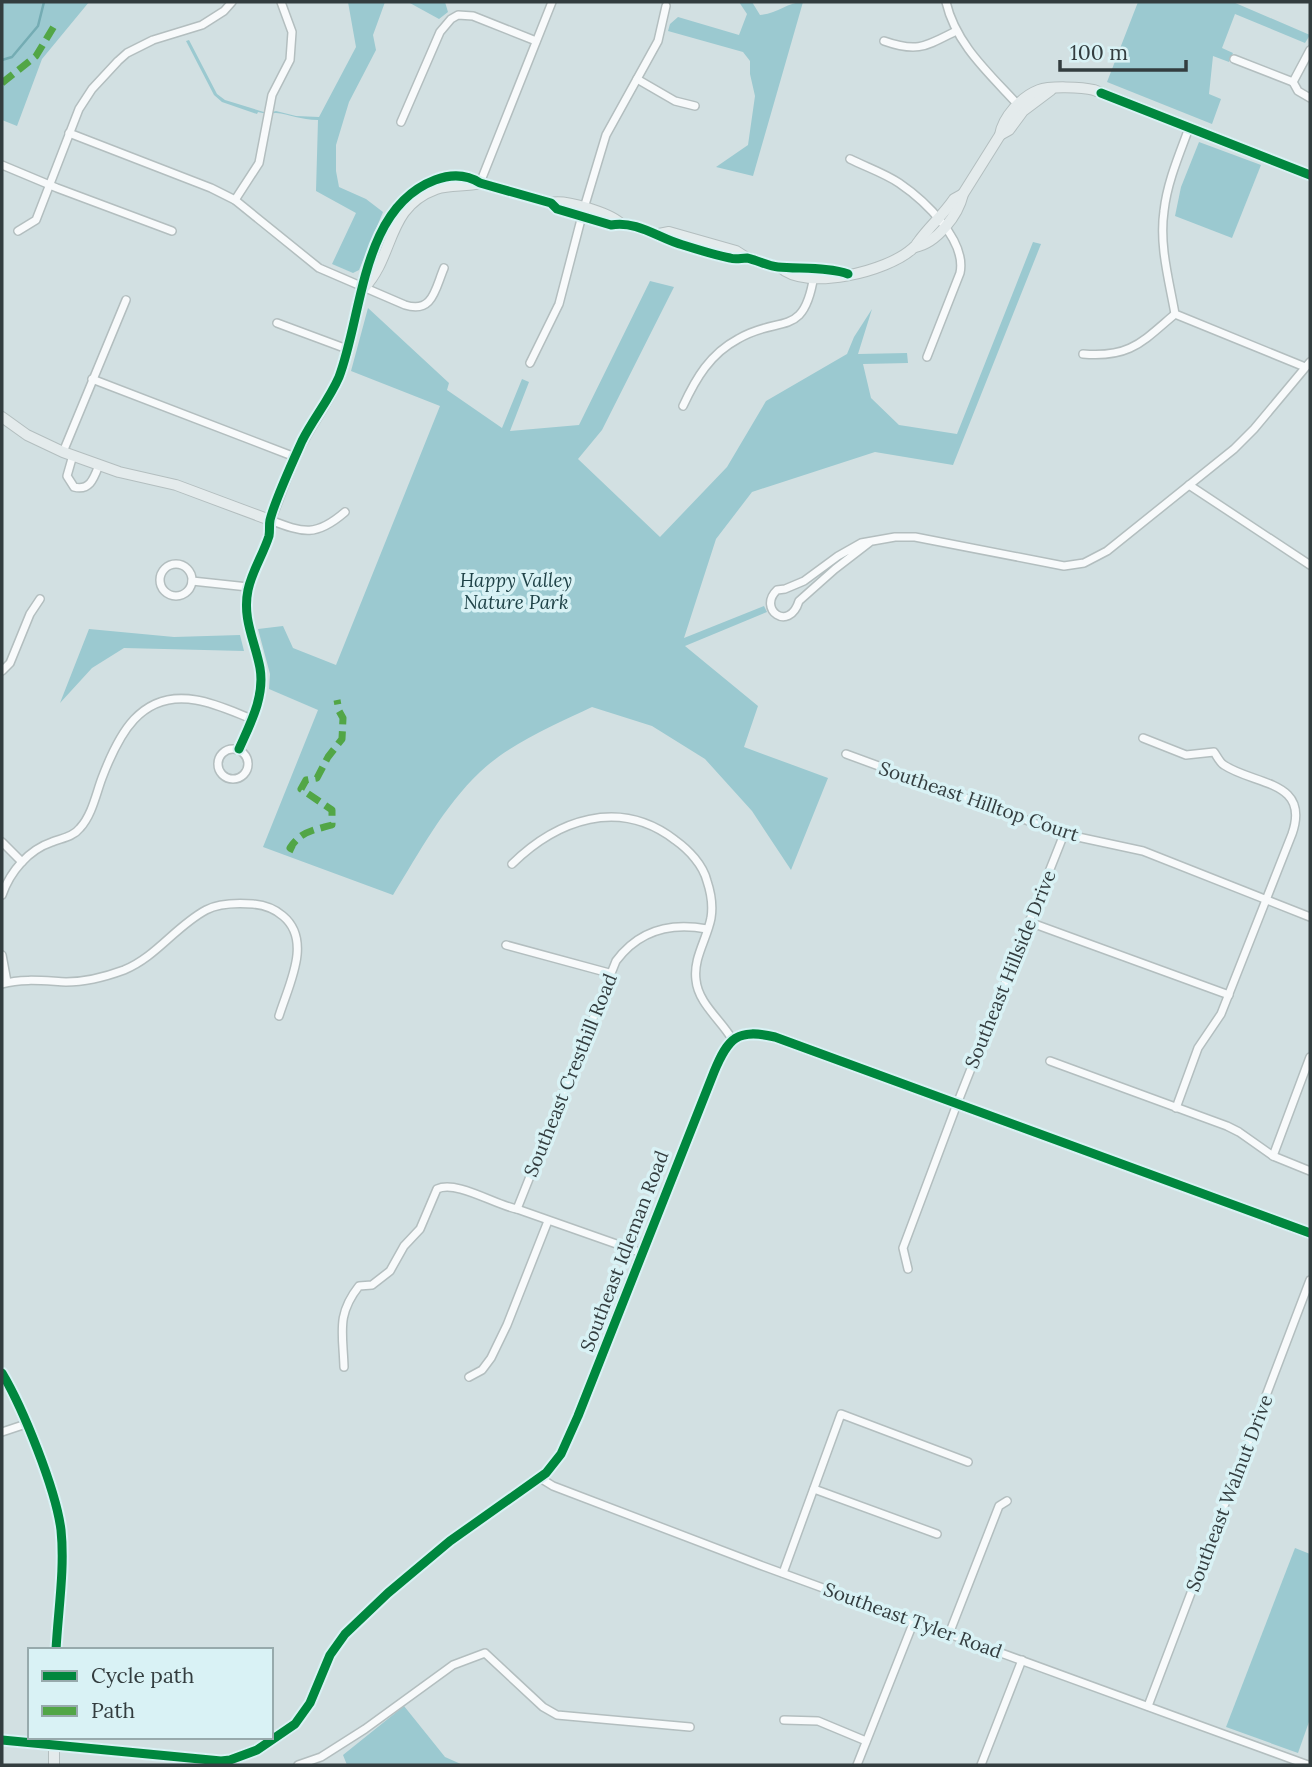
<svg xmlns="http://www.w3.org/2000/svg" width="1312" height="1767" font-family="Lora,serif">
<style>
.forest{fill:#9bc9d0}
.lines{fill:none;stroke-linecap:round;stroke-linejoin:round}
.stream{stroke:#74acb3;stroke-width:2.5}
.street-casing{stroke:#b3bebf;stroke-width:10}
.secondary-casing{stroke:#b3bebf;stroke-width:12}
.street{stroke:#f8fafb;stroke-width:7}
.secondary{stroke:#e4ebec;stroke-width:10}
.quiet{stroke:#52a646;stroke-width:7;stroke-dasharray:14 7;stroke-linecap:butt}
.cycleway-casing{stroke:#d9f2f5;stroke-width:13}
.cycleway{stroke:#00873e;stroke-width:9}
.labels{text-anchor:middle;stroke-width:7;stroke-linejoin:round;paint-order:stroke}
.park-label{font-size:19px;font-style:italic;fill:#1f4247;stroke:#d9f2f5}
.street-label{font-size:19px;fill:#333d3f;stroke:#d9f2f5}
</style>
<rect width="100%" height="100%" fill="#d2e0e2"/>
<g class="forest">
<polygon points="3,2 89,2 42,59 17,126 2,120"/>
<path d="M348,2h37l-12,33 3,15 -27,52 -13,43v26l3,16 27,12 17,13 -24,58 -6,3 -21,-9 24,-51 -40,-22 2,-71c-17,0 -29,-6 -42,-7 -6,0 -12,1 -18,-1l-1,2 -35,-12 -8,-7 -28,-54 3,-1 28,54 8,6 42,13 9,-2 20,5 23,1 37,-70z"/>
<polygon points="408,2 445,2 448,12 439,19"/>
<path d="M739,2h13l8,13c17,-1 28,-13 43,-13l-50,174 -37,-9 32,-22 7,-49 -5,-22v-13l-7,-9 -75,-21 2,-7 8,-7 61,18 8,-21z"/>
<polygon points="1138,2 1233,2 1310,35 1305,43 1235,14 1222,48 1233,53 1229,62 1213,56 1209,94 1221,99 1212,124 1107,82"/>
<polygon points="1199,142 1261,165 1232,238 1175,216 1181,187"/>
<path d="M1033,242l8,2 -88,221 -78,-13 -123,40 -36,47 -32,99 80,-32 3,6 -82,34 73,60 -14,41 84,31 -37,92 -39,-59 -47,-52 -53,-33 -60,-19c-36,17 -83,37 -112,65 -36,34 -61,81 -87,123l-130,-48 55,-137 -49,-21 1,-15 -12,-45 25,-3 10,22 43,17 104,-259 -89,-35 17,-63 81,75 -2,7 55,38 20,-49 7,3 -19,49 69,-6 71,-144 24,6 -72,143 -24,29 82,78 67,-70 39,-66 81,-47 7,-17 18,-28 -14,45 49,-1 1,10 -45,1 8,34 28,27 58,9z"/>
<polygon points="89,629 174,637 240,635 244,651 124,648 92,668 60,703"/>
<polygon points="1295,1548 1310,1554 1310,1719 1298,1753 1226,1727"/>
<polygon points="404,1706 445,1757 463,1765 347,1765 343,1755"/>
</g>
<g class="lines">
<polyline class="stream" points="2,60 12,57 38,26 44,2"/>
<g class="street-casing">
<g id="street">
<path d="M946,2c10,43 44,72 73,104"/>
<path d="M884,41c34,12 42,5 72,-10"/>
<polyline points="1234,59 1293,82"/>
<polyline points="637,79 675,101 695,106"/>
<polyline points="1293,82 1310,50"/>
<polyline points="1293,82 1298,91 1310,98"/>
<polyline points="401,122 440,32 451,19 458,15 473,16 536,41"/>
<path d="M1189,128c-10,27 -22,55 -25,83 -5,34 5,69 11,103l130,53"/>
<path d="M69,133l142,55 24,12 84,68 86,37c28,9 30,-16 39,-37"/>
<path d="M850,159c16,8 34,14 49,24 25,17 68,57 61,90l-33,84"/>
<polyline points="2,165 57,188 172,231"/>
<polyline points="480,183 552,2"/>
<polyline points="235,200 259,163 272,95 290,60 292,32 281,2"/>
<polyline points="18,231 36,220 79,109 92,89 118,61 127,53 153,40 202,25 224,11 232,2"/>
<polyline points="277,323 347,349"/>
<path d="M1083,354c47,4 59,-12 92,-40"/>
<polyline points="530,363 559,304 584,208 606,135 658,41 666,6"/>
<polyline points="92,379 295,457"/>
<path d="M683,406c13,-28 27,-52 55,-67 42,-25 66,1 76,-64"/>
<polyline points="63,452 126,300"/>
<path d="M73,455l-6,21 7,11c16,4 20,-9 25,-22"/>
<polyline points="1189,485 1310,565"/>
<path d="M870,542l-35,27 -36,32c-10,32 -42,8 -22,-11l8,-1 19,-8 34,-25 23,-13 34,-6h20l149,29 20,-3 23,-12 127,-102 20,-20 56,-67"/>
<circle cx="176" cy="580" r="16"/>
<polyline points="192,581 248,587"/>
<polyline points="2,671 10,663 30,614 40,599"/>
<path d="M1143,738l43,17 28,-3c3,4 6,11 10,13 29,20 87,15 68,69l-71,180 -23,34 -22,60"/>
<circle cx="233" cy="764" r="15"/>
<path d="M239,749c11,-26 26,-53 20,-83 -5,-23 -15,-44 -13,-68 4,-28 23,-50 24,-78 34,13 46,17 75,-8"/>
<polyline points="846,754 1064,834 1143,851 1310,917"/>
<polyline points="2,842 22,862"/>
<path d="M512,864c45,-44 107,-67 163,-24 14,10 28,25 32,41 4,12 6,25 4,37 -4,21 -18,40 -15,62 2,23 25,40 36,59"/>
<path d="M2,895c8,-23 26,-45 50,-53 10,-4 21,-5 28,-14 12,-13 16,-34 22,-50 16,-42 38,-88 94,-78 19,3 38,12 56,19"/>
<polyline points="1029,922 1229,995"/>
<polyline points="506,945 609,973"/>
<polyline points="2,955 7,982"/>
<path d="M2,984c21,-6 43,-3 64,-2 20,0 39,-5 58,-12 32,-13 52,-44 82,-60 13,-7 33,-7 47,-6 11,1 22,5 30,12 30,25 5,70 -4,100"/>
<polyline points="1050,1061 1227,1126 1239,1132 1273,1156 1310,1171"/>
<polyline points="1273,1156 1310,1057"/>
<path d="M517,1209l99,-248c23,-31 54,-39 91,-32"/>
<polyline points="908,1269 903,1248 957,1104 1064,834"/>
<path d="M344,1367c-1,-34 -8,-52 15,-81l13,-1 18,-14 14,-25 16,-17 17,-40c20,-9 58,16 80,20l125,44"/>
<polyline points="469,1377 482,1370 491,1358 507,1325 548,1221"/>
<polyline points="2,1432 26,1424"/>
<polyline points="540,1478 553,1486 760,1565 1308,1765"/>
<polyline points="814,1489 937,1534"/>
<polyline points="783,1573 841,1414 968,1462"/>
<polyline points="949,1634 999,1506 1007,1501"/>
<polyline points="1148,1706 1310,1280"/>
<polyline points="784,1720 818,1721 866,1741"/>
<polyline points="298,1765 321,1757 365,1729 453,1665 485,1653 543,1707 557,1715 690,1727"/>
<polyline points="857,1765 914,1621"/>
<polyline points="981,1765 1022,1660"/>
</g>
</g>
<g class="secondary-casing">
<g id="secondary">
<polyline points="1000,135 1009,130 1023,111 1051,90"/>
<path d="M551,203c14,-4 58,10 69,20"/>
<polyline points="659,234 669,232 736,251 747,258"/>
<path d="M915,247c22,-4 43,-32 48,-53l37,-59c3,-18 21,-38 39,-45 10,-4 43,-3 55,0l216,85"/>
<path d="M780,267c26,25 108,4 132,-18 7,-6 2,-2 7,-8 10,-14 25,-27 35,-42l9,-5"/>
<path d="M364,288c31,-33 22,-81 72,-99 15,-5 30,-2 44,-6"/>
<path d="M2,417l25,18 36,17 56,20 57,13 94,35c11,-27 20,-57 35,-83 11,-20 25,-38 34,-60 24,-63 22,-169 96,-197 16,-6 31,-6 45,3l71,20 6,6 54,16c26,-5 49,14 72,20 16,5 32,10 47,13 6,2 11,0 17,0 10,2 21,8 31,9 20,2 52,0 70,7"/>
<path d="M2,1373c21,35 54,117 59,157 4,39 -3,81 -5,120"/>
<path d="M2,1740l219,21 9,-1 27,-10 38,-26 15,-21 20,-48 15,-21 43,-41 62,-52 96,-68 15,-19 17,-38 136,-344c14,-34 23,-44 61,-35l535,196"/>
<polyline points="54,1765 54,1737"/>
</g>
</g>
<use href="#street" class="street"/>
<use href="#secondary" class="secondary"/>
<g class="quiet">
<polyline points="2,83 36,56 56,23"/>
<path d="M294,850l-4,-2c11,-17 24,-18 42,-23v-15l-31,-21 5,-9 11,-2 11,-21 14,-18 1,-21 -4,-7 -2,-11"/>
</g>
<g class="cycleway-casing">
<g id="cycleway">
<polyline points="1101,93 1310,175"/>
<path d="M239,749c11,-25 26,-52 21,-81 -5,-27 -18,-49 -12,-78 4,-19 15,-35 21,-54 1,-5 0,-11 1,-16 5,-20 23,-59 32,-79 11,-22 27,-41 37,-64 24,-63 22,-169 96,-197 16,-6 31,-6 45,3l71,20 6,6 54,16c26,-5 49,14 72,20 16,5 32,10 47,13 6,2 11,0 17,0 10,2 21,8 31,9 20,2 52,0 70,7"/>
<path d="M2,1373c21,35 54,117 59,157 4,39 -3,81 -5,120"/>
<path d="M2,1740l219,21 9,-1 27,-10 38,-26 15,-21 20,-48 15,-21 43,-41 62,-52 96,-68 15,-19 17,-38 136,-344c14,-34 23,-44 61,-35l535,196"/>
</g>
</g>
<use href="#cycleway" class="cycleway"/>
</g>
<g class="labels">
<g class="park-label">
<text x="516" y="587">Happy Valley<tspan x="516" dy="22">Nature Park</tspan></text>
</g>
<g class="street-label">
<text transform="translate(979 801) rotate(19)" y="7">Southeast Hilltop Court</text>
<text transform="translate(1010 969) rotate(-68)" y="7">Southeast Hillside Drive</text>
<text transform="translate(570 1075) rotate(-68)" y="7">Southeast Cresthill Road</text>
<text transform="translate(624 1251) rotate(-69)" y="7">Southeast Idleman Road</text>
<text transform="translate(1229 1493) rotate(-69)" y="7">Southeast Walnut Drive</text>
<text transform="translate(913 1620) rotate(20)" y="7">Southeast Tyler Road</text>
</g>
</g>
<rect width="1312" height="1767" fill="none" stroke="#333d3f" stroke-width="7"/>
<rect x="28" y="1648" width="245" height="91" fill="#d9f2f5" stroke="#97aaac" stroke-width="2"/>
<rect x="42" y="1671" width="35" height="10" fill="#00873e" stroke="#97aaac" stroke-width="2"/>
<text x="91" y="1683" font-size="21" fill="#333d3f">Cycle path</text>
<rect x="42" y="1706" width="35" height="10" fill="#52a646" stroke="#97aaac" stroke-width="2"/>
<text x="91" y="1718" font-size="21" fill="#333d3f">Path</text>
<path d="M1060 60v10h126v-10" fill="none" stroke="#333d3f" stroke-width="3.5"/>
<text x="1070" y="60" font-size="21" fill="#333d3f" stroke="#d9f2f5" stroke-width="5" paint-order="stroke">100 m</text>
</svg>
